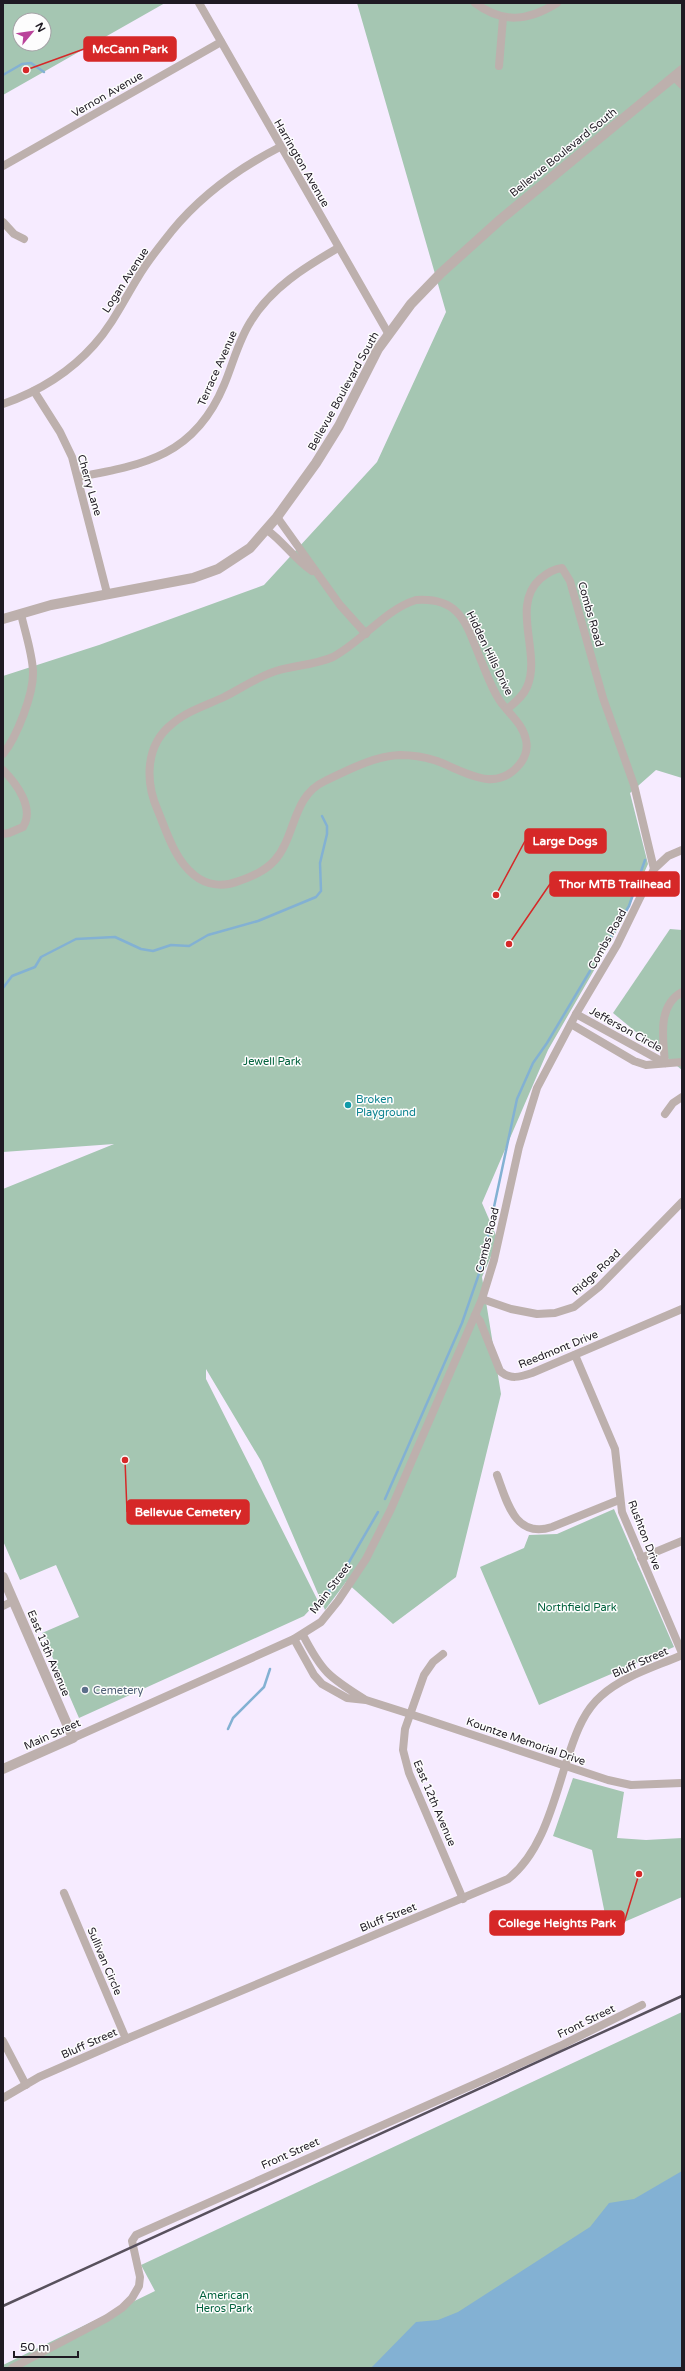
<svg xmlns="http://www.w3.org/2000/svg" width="685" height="2371" font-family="'Varela Round',sans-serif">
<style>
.green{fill:#a5c6b2;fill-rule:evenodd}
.water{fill:#83b1d3}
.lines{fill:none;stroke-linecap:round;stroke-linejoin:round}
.stream{stroke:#83b1d3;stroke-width:2.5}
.minor{stroke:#bdb0ad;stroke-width:8}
.tertiary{stroke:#bdb0ad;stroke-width:10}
.rail{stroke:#58515d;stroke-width:2.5}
.culture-dot{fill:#0f9aa8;stroke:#fdfdfd;stroke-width:1.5}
.service-dot{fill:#5c6f8a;stroke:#fdfdfd;stroke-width:1.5}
.labels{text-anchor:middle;stroke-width:3;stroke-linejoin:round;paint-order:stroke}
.street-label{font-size:11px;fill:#1f1a23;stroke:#fdfdfd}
.park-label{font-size:11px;fill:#02623d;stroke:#fdfdfd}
.culture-label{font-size:11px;fill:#0d838f;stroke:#fdfdfd;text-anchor:start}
.service-label{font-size:11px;fill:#4e5e75;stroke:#fdfdfd;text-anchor:start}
.leader{fill:none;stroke:#d62828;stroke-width:1.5}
.callout-dot{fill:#d62828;stroke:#fdfdfd;stroke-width:1.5}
.callout{fill:#d62828;stroke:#d62828;stroke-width:1.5}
.callout-label{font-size:12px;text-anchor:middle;font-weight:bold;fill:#fff}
</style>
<rect width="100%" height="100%" fill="#f6ebff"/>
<g class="green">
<path d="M3,3h162l-162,92zM20,20h24v24h-24z"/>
<polygon points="357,3 682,3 682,778 656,770 630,793 648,864 623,920 548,1050 482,1203 498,1240 482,1277 501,1394 456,1577 393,1624 346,1582 325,1610 261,1461 206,1369 206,1379 318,1601 304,1616 79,1718 42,1633 79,1617 56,1565 20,1580 3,1541 3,1189 114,1144 3,1152 3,676 99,645 264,585 377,462 446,312"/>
<polygon points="670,929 682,930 682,1070 613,1013"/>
<polygon points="614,1509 674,1647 539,1705 480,1567 524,1548 529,1535 557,1534"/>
<polygon points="573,1778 624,1792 617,1838 646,1840 682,1838 682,1897 608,1929 592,1850 553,1836"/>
<polygon points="682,2012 682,2198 417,2368 3,2368 3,2365 155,2291 141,2265"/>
</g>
<polygon class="water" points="682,2171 682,2368 371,2368 416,2322 438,2320 458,2312 590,2227 609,2203 634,2199"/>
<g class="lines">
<g class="stream">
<polyline points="3,75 22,64 31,63 44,72"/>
<polyline points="603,950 629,906 645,860"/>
<polyline points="3,988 12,976 35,967 41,957 76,939 115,937 141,949 153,951 171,945 189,946 208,935 258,921 316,897 321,891 320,863 327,834 327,826 322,816"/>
<polyline points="385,1499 462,1323 481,1268 517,1099 533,1063 547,1043 590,971"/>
<polyline points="326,1596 345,1569 378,1512"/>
<polyline points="228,1729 233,1718 264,1687 270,1669"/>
</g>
<g class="minor">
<polyline points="199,3 388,333"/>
<path d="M475,3c28,21 53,18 82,0"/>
<polyline points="499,66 503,18"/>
<polyline points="675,78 682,85"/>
<polyline points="3,166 221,42"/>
<polyline points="3,222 14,234 24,239"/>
<polyline points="34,391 60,432 72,457 107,593"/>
<path d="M3,404c34,-12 67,-32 91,-59 18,-20 29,-43 43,-66 9,-16 22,-32 34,-47 30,-37 68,-64 109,-85"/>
<path d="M78,477c67,-12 117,-22 146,-92 9,-21 14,-44 27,-64 20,-33 54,-54 87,-73"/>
<polyline points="277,517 340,605 366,634"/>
<path d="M267,530c17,12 27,29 45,41"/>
<path d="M416,600c44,-3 50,23 64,58 6,14 11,30 20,43 9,13 23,23 26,39 2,9 -1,18 -7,25 -24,29 -55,6 -82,-4 -12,-4 -25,-6 -37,-6 -26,1 -52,15 -75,26 -33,15 -29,55 -50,79 -10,11 -22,16 -36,21 -15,6 -32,5 -45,-6 -19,-15 -27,-42 -36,-64 -13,-29 -13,-66 14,-87 15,-13 35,-19 52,-27 18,-9 33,-20 52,-26 19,-6 39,-6 57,-14 30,-16 51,-47 83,-57z"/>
<path d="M3,754c14,-17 31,-61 30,-83 -1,-19 -8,-39 -12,-57"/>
<path d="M3,770c13,13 32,38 20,57l-14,6 -6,1"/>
<polyline points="654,869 668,856 682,850"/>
<polyline points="576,1014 665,1063"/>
<polyline points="571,1024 634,1061 646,1065 682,1062"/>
<path d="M665,1063c-2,-25 -8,-57 17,-71"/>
<polyline points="665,1114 673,1103 682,1097"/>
<polyline points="482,1299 511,1309 537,1314 555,1313 574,1307 599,1287 682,1202"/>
<path d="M475,1315l5,6 20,50c10,9 20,6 32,2l150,-64"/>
<polyline points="575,1355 615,1449 622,1512 682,1653"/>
<path d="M497,1475c10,27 18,64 55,52l67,-27"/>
<polyline points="641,1558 682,1541"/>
<polyline points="3,1606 13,1601"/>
<path d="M303,1635c19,37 26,42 61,64"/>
<polyline points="294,1639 314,1675 322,1684 347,1698 366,1700 410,1714 608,1780 631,1785 682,1783"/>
<polyline points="443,1654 433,1662 424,1675 405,1729 403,1750 409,1773 463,1899"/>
<path d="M73,1738l221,-99 27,-17 17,-21 28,-42 25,-50 91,-210 12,-39 25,-113 18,-59 39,-74 41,-69 37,-76 -20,-84 -31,-87 -33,-117 -8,-13c-9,1 -15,5 -22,11 -30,27 2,75 -13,108 -4,9 -12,16 -20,22"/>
<polyline points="64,1893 126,2039"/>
<polyline points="3,2041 26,2085"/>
<path d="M3,2098l36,-21 87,-38 382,-160c37,-29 47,-85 62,-128 7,-21 15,-41 31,-55 22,-20 54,-29 81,-41"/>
<polyline points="12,2368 107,2318 122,2308 132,2298 139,2286 140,2277 132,2241 136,2235 560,2046 642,2005"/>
</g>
<g class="tertiary">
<polyline points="3,619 51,605 193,578 218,569 250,548 277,517 316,463 339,426 378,349 411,304 441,273 501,219 682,70"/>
<polyline points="3,1577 73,1738 3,1769"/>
</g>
<polyline class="rail" points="3,2306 682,1996"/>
</g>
<circle class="culture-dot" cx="348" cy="1105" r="4"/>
<circle class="service-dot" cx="85" cy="1690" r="4"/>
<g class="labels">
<g class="street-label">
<text transform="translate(107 94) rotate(-30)" y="4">Vernon Avenue</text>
<text transform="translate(563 152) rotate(-39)" y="4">Bellevue Boulevard South</text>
<text transform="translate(302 163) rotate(60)" y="4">Harrington Avenue</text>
<text transform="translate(125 280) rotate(-57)" y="4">Logan Avenue</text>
<text transform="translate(217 368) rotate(-66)" y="4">Terrace Avenue</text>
<text transform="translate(343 391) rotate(-61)" y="4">Bellevue Boulevard South</text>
<text transform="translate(90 485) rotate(74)" y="4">Cherry Lane</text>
<text transform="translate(591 614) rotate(74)" y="4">Combs Road</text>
<text transform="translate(490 653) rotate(64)" y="4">Hidden Hills Drive</text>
<text transform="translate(607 939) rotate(-61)" y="4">Combs Road</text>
<text transform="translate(626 1029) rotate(29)" y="4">Jefferson Circle</text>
<text transform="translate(487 1240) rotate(-76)" y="4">Combs Road</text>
<text transform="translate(596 1272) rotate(-43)" y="4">Ridge Road</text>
<text transform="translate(558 1349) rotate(-22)" y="4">Reedmont Drive</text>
<text transform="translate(645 1535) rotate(69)" y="4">Rushton Drive</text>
<text transform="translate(330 1588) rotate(-53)" y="4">Main Street</text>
<text transform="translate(49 1653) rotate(67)" y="4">East 13th Avenue</text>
<text transform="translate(640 1662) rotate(-24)" y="4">Bluff Street</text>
<text transform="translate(52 1734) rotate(-24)" y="4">Main Street</text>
<text transform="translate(526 1741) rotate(19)" y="4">Kountze Memorial Drive</text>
<text transform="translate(435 1803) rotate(67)" y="4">East 12th Avenue</text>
<text transform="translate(388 1917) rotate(-22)" y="4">Bluff Street</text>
<text transform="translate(105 1961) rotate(67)" y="4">Sullivan Circle</text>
<text transform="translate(586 2021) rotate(-26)" y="4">Front Street</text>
<text transform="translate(89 2043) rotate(-24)" y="4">Bluff Street</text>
<text transform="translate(290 2153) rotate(-24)" y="4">Front Street</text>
</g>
<g class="park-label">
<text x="272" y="1065">Jewell Park</text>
<text x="577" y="1611">Northfield Park</text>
<text x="224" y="2299">American<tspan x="224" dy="13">Heros Park</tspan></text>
</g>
<g class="culture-label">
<text x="356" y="1103">Broken<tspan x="356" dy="13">Playground</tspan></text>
</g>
<g class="service-label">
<text x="93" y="1694">Cemetery</text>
</g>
</g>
<path class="leader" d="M26 70L84 49M496 895L525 841M509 944L550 884M125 1460L127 1512M639 1874L624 1923"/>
<g class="callout-dot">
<circle cx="26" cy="70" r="4"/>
<circle cx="496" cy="895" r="4"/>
<circle cx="509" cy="944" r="4"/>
<circle cx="125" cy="1460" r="4"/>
<circle cx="639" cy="1874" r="4"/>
</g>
<g class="callout">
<rect x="84" y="37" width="92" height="24" rx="4"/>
<rect x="525" y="829" width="81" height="24" rx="4"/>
<rect x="550" y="872" width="129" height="24" rx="4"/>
<rect x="127" y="1500" width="122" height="24" rx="4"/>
<rect x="490" y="1911" width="134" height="24" rx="4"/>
</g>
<g class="callout-label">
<text x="130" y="53">McCann Park</text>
<text x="565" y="845">Large Dogs</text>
<text x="615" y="888">Thor MTB Trailhead</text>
<text x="188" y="1516">Bellevue Cemetery</text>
<text x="557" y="1927">College Heights Park</text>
</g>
<rect width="685" height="2371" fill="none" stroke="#1f1a23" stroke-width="8"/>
<g transform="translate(32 32) rotate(61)"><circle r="19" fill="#fdfdfd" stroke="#a4a2a6"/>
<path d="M0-3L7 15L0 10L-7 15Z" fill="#b9439a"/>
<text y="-6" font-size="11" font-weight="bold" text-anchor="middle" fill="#1f1a23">N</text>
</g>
<path d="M14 2351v6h64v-6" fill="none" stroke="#1f1a23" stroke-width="2"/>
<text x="20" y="2351" font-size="12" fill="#1f1a23" stroke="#fdfdfd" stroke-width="3" paint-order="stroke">50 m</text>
</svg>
